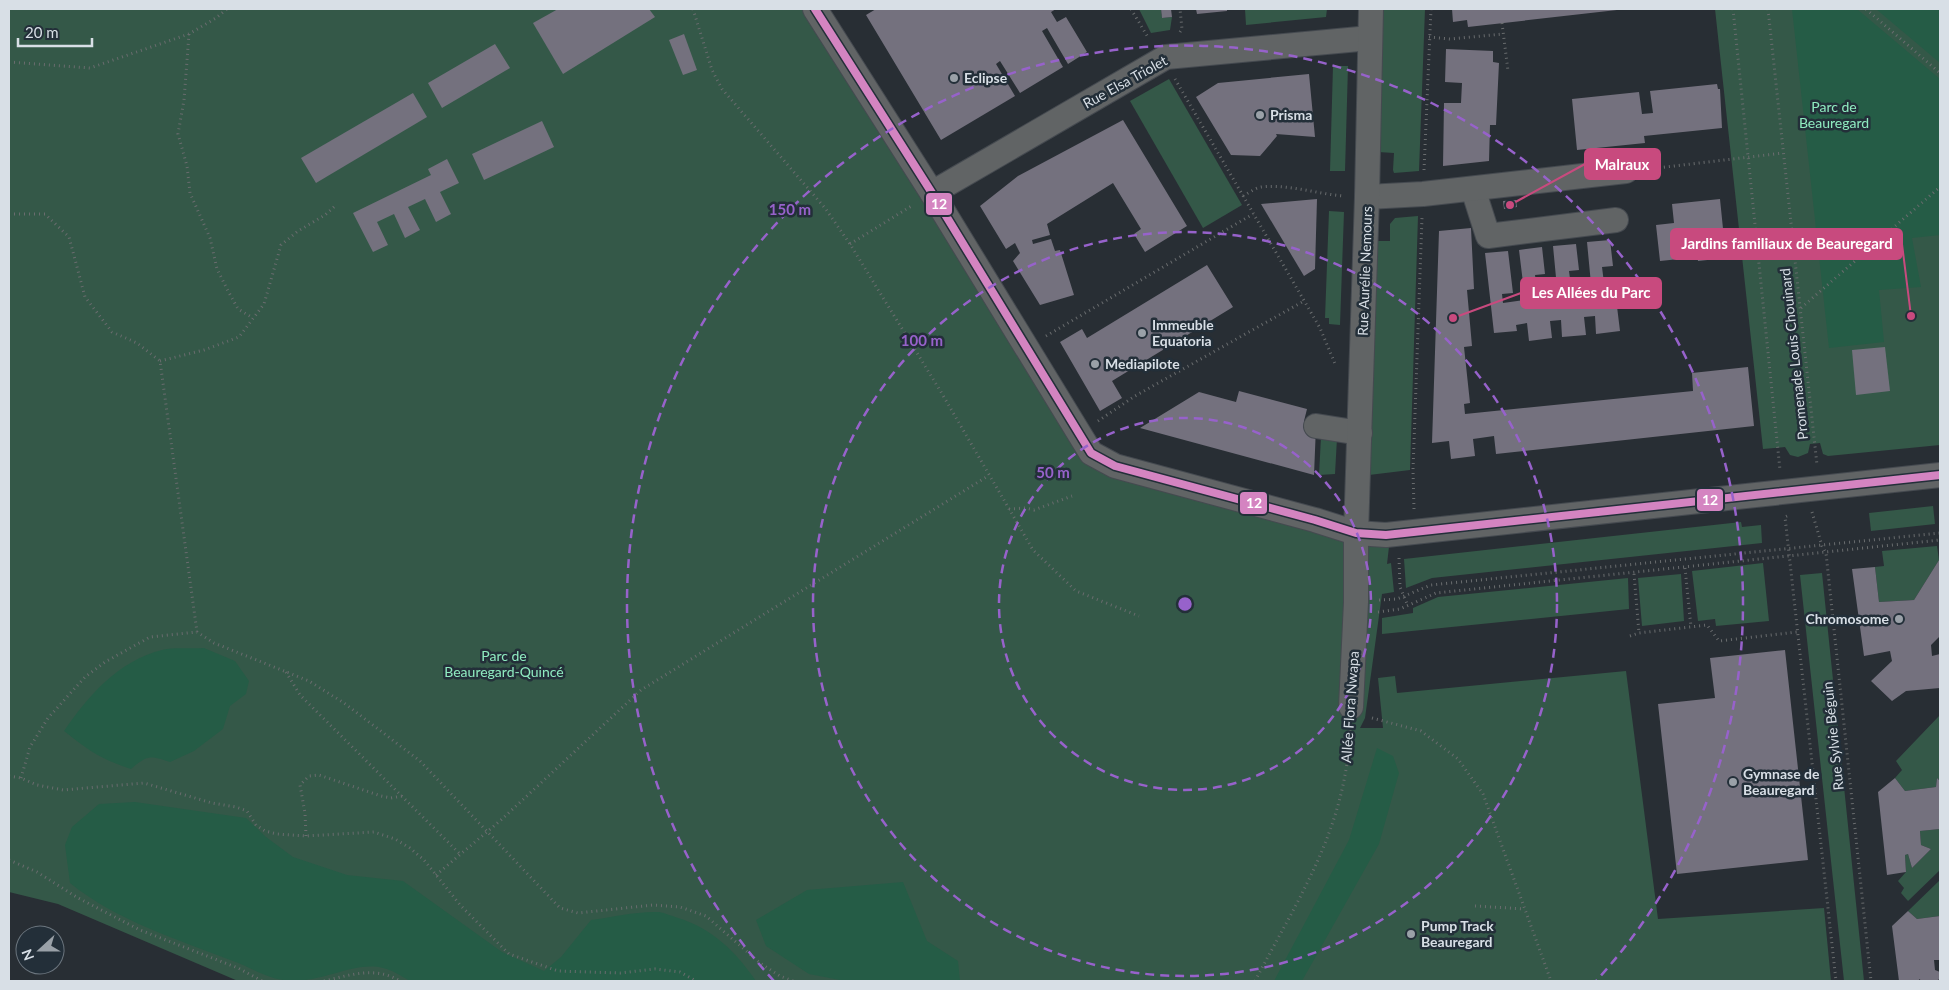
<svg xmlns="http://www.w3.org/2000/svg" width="1949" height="990" font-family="Lato,sans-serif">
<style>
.green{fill:#345848}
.forest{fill:#255c46}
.building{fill:#74717e}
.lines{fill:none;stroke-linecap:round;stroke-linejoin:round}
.minor-casing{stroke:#454a50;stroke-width:26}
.path{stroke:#696c6e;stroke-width:3;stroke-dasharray:1 4;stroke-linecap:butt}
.minor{stroke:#616465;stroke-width:24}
.bus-1-casing{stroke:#232f39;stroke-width:11}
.bus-1{stroke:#d484c1;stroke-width:8}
.ring{fill:none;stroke:#9762cb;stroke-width:2.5;stroke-dasharray:9 6}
.poi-dot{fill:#9aa1a8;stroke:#232f39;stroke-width:2}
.labels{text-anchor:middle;stroke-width:5;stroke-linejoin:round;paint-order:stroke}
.poi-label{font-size:14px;font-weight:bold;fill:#d8dfe6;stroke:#232f39;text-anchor:start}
.street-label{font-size:14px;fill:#d8dfe6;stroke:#232f39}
.park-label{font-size:14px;fill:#8febc0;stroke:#232f39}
.centre{fill:#9762cb;stroke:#232f39;stroke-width:2.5}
.ring-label{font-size:15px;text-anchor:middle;font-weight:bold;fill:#9762cb;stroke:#232f39;stroke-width:5;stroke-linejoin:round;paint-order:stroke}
.leader{fill:none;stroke:#c84a7e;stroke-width:2}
.callout-dot{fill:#c84a7e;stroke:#232f39;stroke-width:2}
.callout{fill:#c84a7e;stroke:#c84a7e;stroke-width:2}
.callout-label{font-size:15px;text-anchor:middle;font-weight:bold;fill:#fff}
.line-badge{stroke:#232f39;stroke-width:2}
.badge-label{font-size:14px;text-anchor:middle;font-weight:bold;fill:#fff}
</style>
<rect width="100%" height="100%" fill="#282e34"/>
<g class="green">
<polygon points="9,9 823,9 1088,447 1390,538 1387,564 1391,563 1394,592 1382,594 1365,718 1360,728 1383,728 1378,678 1395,676 1397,693 1626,671 1658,919 1824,908 1831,981 238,981 58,904 9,892"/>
<polygon points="1139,9 1161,9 1162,18 1172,17 1170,30 1151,33"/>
<polygon points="1245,9 1327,9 1326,17 1246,25"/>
<polygon points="1382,9 1425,9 1419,171 1394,173 1393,170 1394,153 1378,152"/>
<polygon points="1715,9 1940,9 1940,445 1828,456 1823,454 1820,443 1810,444 1808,453 1798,457 1790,455 1785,447 1763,449"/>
<polygon points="1333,66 1348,66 1345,171 1330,171"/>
<polygon points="1169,79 1242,205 1203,228 1130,101"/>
<polygon points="1329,211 1344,212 1340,325 1329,324 1329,318 1325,318"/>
<polygon points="1418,216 1410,470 1369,475 1377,241 1390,241 1390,224 1395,218"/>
<polygon points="1321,437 1337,438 1335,474 1319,475"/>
<polygon points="1933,506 1935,524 1871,531 1869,513"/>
<polygon points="1741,522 1742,527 1761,525 1762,543 1432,578 1406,588 1404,559"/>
<polygon points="1937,546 1939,560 1914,600 1879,602 1875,567 1884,566 1882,551"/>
<polygon points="1763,563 1769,621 1716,626 1715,619 1698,621 1692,571"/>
<polygon points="1822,573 1864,981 1865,981 1844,981 1800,575"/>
<polygon points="1681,574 1684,621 1642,626 1638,578"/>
<polygon points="1628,578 1629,609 1382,634 1382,618 1413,613 1413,608 1438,597"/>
<polygon points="1940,715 1940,781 1937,778 1936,787 1905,791 1895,778 1902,770 1896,761"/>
<polygon points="1940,829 1940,870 1908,901 1901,893 1904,888 1898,881 1906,872 1905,855 1908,854 1912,868 1931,849 1921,845 1920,831"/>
<polygon points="1940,880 1940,916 1917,919 1908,911"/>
</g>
<g class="forest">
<polygon points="1792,9 1857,9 1940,79 1940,235 1912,238 1921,287 1879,290 1884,342 1829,348"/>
<polygon points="1876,9 1940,9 1940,63"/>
<path d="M204,648l31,13 14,20 -3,13 -16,12 -7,23 -29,22 -24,11c-20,-7 -23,-7 -39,7 -30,-10 -42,-18 -67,-38 24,-35 54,-70 98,-81 12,-3 28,-1 42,-2z"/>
<polygon points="1377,748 1393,756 1399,773 1379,844 1302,981 1274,981 1349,840"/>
<path d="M135,802l111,16 20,19 27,20 54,18 56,6 99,71 42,19 17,-14 30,-37c22,-3 46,-9 68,-8 6,1 13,4 19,6 34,10 58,34 78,63h-346c-9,-5 -17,-11 -27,-13 -29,-8 -66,18 -100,12 -19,-3 -33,-13 -50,-19 -56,-22 -116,-40 -163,-78l-5,-38 7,-18 27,-23z"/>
<polygon points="903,882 927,941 958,961 960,981 845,981 809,974 766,946 756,920 807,890"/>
</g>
<g class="building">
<polygon points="558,9 649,9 655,17 563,74 533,23"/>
<polygon points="876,9 1056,9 1051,12 1057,22 1066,17 1087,52 1068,64 1047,28 1042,31 1063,67 1020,93 1000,61 996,64 1015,96 941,140 866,15"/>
<polygon points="1161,9 1171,9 1172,17 1162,18"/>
<polygon points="1196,9 1227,9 1227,11 1197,14"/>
<polygon points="1452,9 1617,9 1617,10 1468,27 1467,20 1453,22"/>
<polygon points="684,34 697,70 683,75 669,40"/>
<polygon points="495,44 510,68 442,108 428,83"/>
<polygon points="1446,49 1493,51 1493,62 1499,63 1496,125 1490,125 1489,161 1443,166 1444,103 1461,103 1462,83 1445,82"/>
<polygon points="1309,74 1315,137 1276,134 1277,136 1260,156 1231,155 1196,97 1218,83"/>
<polygon points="1717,84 1718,89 1720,89 1722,128 1644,136 1645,143 1577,150 1572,99 1639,92 1642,114 1653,113 1650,91"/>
<polygon points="413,93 427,117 316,183 301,158"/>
<polygon points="1123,120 1187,226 1145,252 1134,234 1141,229 1113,183 1047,224 1050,235 1032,240 1033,244 1051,239 1055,251 1060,250 1074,295 1040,305 1013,261 1020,253 1015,243 1006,249 980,206 1018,176"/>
<polygon points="542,121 554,147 484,180 472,154"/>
<polygon points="447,159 459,183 440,192 451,214 436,222 425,199 408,207 420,230 405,238 394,214 377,222 388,245 373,252 353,213 431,175 428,169"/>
<polygon points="1317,199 1315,269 1304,276 1261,204"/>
<polygon points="1720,199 1726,258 1698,261 1697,253 1688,254 1689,258 1660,261 1656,225 1674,223 1672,204"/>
<polygon points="1516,200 1517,207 1504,209 1503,201"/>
<polygon points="1471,228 1474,289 1467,290 1472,346 1464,347 1470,403 1464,404 1465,414 1693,391 1692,373 1748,367 1754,426 1496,454 1494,436 1473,439 1475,456 1451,459 1449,441 1432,443 1439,231"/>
<polygon points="1610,240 1613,266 1602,267 1604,283 1614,282 1620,331 1596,334 1595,316 1584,317 1586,335 1562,337 1561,320 1550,321 1552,338 1529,341 1527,323 1516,325 1517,331 1494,333 1485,253 1508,251 1513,293 1502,294 1503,303 1531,299 1530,291 1524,291 1519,250 1542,247 1545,274 1535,275 1537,290 1546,289 1548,298 1566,296 1565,287 1557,288 1553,246 1576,244 1579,270 1569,271 1571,286 1581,285 1581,294 1598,292 1598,284 1591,284 1587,242"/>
<polygon points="1207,265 1233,307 1112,381 1122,398 1100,411 1060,342 1082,329 1087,338"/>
<polygon points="1885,347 1890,391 1856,395 1852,350"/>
<polygon points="1239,391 1307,409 1304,421 1315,424 1316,426 1314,475 1140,428 1199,392 1236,402"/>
<polygon points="1939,560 1940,561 1940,636 1931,645 1932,656 1940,654 1940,688 1906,691 1892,701 1871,681 1892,661 1890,651 1864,656 1852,569 1875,567 1879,602 1914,600"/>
<polygon points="1785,650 1808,860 1677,874 1658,704 1715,698 1710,658"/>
<polygon points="1895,778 1905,791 1936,787 1937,778 1940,781 1940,829 1920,831 1921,845 1931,849 1912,868 1908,854 1905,855 1906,872 1887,875 1878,792"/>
<polygon points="1908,911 1917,919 1940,916 1940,960 1934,960 1935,970 1940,972 1940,978 1937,981 1922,981 1919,979 1919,981 1899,981 1892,926"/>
</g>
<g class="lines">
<g class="minor-casing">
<g id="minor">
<polyline points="815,9 932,193 1091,453 1115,466 1315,520 1356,533 1386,535 1940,475"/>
<polyline points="1473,189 1488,236 1616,220"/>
<polyline points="932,193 1166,57 1370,38"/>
<polyline points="1367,197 1423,194 1626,171"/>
<polyline points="1316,426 1360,433"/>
<polyline points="1351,707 1356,602 1356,533 1367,197 1371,9"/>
</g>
</g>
<g class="path">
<polyline points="693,9 712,70 722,89 825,208 850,244 941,392 1033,550 1076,591 1139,616"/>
<polyline points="1131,9 1149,39"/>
<polyline points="1733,9 1780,470"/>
<polyline points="1768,9 1817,465"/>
<polyline points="1866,9 1940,73"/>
<polyline points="1502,23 1508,71"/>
<polyline points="1180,32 1182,29 1180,9"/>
<polyline points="189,34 184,100 178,134 187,166 190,193 210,238 217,269 227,289 238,309 253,318"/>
<polyline points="1429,37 1450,39 1503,34"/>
<polyline points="9,62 90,68 189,34 216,18 227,9"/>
<polyline points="1175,79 1320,328 1336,366"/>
<polyline points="1649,169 1783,153"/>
<polyline points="1424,170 1431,9"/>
<path d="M1243,196c6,-3 12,-8 18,-9 28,-3 56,7 83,9"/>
<polyline points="9,214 45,214 69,237 85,297 112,332 137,343 160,361 197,632"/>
<polyline points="850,244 913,205"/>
<polyline points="1801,308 1940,187"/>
<polyline points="1046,336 1253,214"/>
<polyline points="160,361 204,350 239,337 264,304 281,245 298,231 325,215 335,206"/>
<polyline points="1098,421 1135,396 1304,301"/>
<polyline points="1009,509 1026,508 1034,510 1072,496"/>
<polyline points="1414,509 1413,470 1422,218"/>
<polyline points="1812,512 1822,546 1826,553 1871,981"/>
<polyline points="1787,516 1785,517 1836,981"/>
<polyline points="1399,558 1400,587 1408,606"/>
<polyline points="1685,568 1691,627"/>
<polyline points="1634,574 1639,633"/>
<polyline points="1379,600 1397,599 1431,585 1940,533"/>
<polyline points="1378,612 1400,609 1436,593 1940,540"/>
<polyline points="1630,636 1639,633 1707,625 1719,641 1797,632"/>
<polyline points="286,672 300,695 460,854"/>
<polyline points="1372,718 1421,731 1458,759 1483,794 1551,981"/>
<polyline points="9,776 21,778 37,785 63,790 144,783 212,803 236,807 247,811 256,825 265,831 277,834 306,836 374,832 395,839 410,848 424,860 461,906 509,954 558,971 620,973 655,969 680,972 696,981"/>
<polyline points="21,778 30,747 48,718 85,677 105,662 150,637 197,632 214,643 309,681 344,703 420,761 560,908 578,913 653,905 680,907 706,916 760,963 780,976 793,981"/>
<polyline points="306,836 305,813 300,785 309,776 319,775 381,796 391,798 402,796"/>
<polyline points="9,860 37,872 78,898 140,930 238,968 262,981"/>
<polyline points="436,875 501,820 641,690 988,476"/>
<polyline points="1475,906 1525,909"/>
<path d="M324,981c26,-6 52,-15 76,0"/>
<path d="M1255,981c44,-84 91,-152 95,-251"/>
</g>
<use href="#minor" class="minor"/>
<g class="bus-1-casing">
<polyline id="bus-1" points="815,9 932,193 1091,453 1115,466 1315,520 1356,533 1386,535 1940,475"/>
</g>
<use href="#bus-1" class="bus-1"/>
</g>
<g class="ring">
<circle cx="1185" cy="604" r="186"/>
<circle cx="1185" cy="604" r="372"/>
<path d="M774 981A558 558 0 1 1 1596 981"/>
</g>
<g class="poi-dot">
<circle cx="954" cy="78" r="5"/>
<circle cx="1260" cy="115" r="5"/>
<circle cx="1142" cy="333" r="5"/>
<circle cx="1095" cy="364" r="5"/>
<circle cx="1899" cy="619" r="5"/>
<circle cx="1733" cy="782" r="5"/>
<circle cx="1411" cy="934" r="5"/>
</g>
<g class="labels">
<g class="poi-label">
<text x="964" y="83">Eclipse</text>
<text x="1270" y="120">Prisma</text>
<text x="1152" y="330">Immeuble<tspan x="1152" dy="16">Equatoria</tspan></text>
<text x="1105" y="369">Mediapilote</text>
<text x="1889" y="624" text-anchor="end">Chromosome</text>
<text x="1743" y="779">Gymnase de<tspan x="1743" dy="16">Beauregard</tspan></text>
<text x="1421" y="931">Pump Track<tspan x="1421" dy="16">Beauregard</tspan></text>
</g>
<g class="street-label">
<text transform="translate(1125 82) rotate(-29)" y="5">Rue Elsa Triolet</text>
<text transform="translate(1365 271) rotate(-88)" y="5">Rue Aurélie Nemours</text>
<text transform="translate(1794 354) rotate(-96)" y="5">Promenade Louis Chouinard</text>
<text transform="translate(1350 707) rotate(-86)" y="5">Allée Flora Nwapa</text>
<text transform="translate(1833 736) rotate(-96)" y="5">Rue Sylvie Béguin</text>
</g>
<g class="park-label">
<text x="1834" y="112">Parc de<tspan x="1834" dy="16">Beauregard</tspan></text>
<text x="504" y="661">Parc de<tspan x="504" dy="16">Beauregard-Quincé</tspan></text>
</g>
</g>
<circle cx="1185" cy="604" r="8" class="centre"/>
<g class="ring-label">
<text x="790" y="215">150 m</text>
<text x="922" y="346">100 m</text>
<text x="1053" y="478">50 m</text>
</g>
<path class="leader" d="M1510 205L1585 164M1911 316L1902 244M1453 318L1521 293"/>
<g class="callout-dot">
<circle cx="1510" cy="205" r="5"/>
<circle cx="1911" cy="316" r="5"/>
<circle cx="1453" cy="318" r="5"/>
</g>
<g class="callout">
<rect x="1585" y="149" width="75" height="30" rx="5"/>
<rect x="1671" y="229" width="231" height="30" rx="5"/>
<rect x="1521" y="278" width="140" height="30" rx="5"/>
</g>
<g class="callout-label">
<text x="1622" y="170">Malraux</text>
<text x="1787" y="249">Jardins familiaux de Beauregard</text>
<text x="1591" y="298">Les Allées du Parc</text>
</g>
<g class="line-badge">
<rect x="925" y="192" width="28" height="24" rx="5" fill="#d484c1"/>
<rect x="1696" y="488" width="28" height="24" rx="5" fill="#d484c1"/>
<rect x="1239" y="491" width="29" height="24" rx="5" fill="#d484c1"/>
</g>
<g class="badge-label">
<text x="939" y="209">12</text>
<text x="1710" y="505">12</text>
<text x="1254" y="508">12</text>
</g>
<rect width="1949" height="990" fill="none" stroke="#d8dfe6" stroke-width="20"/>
<g transform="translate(40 950) rotate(249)"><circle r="24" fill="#232f39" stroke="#6b757e"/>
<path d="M0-4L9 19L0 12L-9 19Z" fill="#9aa1a8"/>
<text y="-8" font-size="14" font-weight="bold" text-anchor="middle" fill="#d8dfe6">N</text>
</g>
<path d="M18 38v8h74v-8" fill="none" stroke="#d8dfe6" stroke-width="2.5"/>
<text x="25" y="38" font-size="15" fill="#d8dfe6" stroke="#232f39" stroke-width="4" paint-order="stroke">20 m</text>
</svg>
